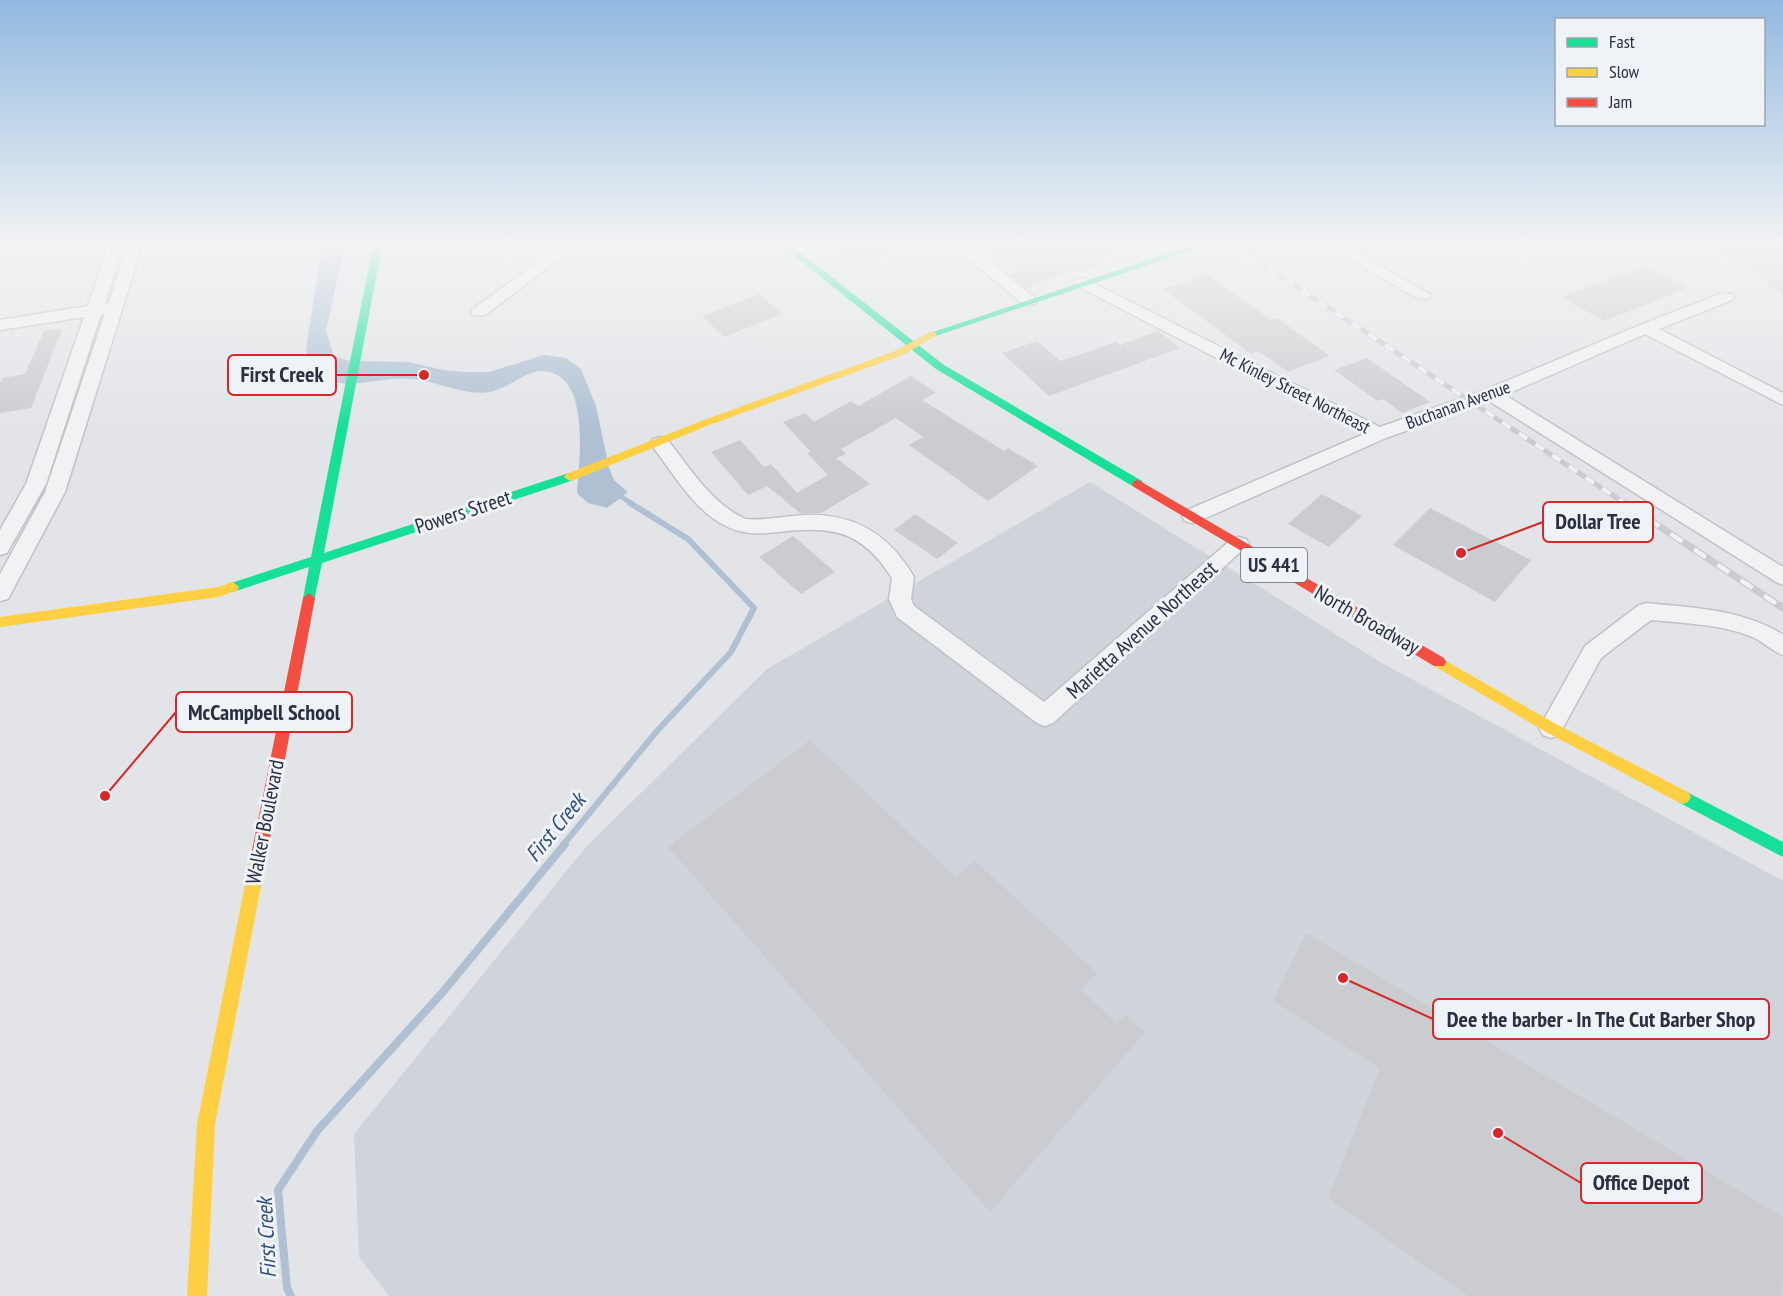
<svg xmlns="http://www.w3.org/2000/svg" width="1783" height="1296" font-family="'PT Sans Narrow',sans-serif">
<style>
.built{fill:#cfd3da}
.green{fill:#d2dbd2}
.water{fill:#afc0d3}
.lines{fill:none;stroke-linecap:round;stroke-linejoin:round}
.stream-far2{stroke:#afc0d3;stroke-width:4.5}
.stream-far1{stroke:#afc0d3;stroke-width:6}
.stream{stroke:#afc0d3;stroke-width:8}
.building{fill:#cacccf}
.street-casing{stroke:#c0c2c5;stroke-width:3}
.street{fill:#f1f2f3;fill-rule:evenodd}
.fast{fill:#16e098;fill-rule:evenodd}
.slow{fill:#ffcf43;fill-rule:evenodd}
.jam{fill:#f24e42;fill-rule:evenodd}
.rail-far1-casing{stroke:#cacbce;stroke-width:5}
.rail-casing{stroke:#cacbce;stroke-width:7}
.rail-far1{stroke:#eff2f7;stroke-width:4;stroke-dasharray:10;stroke-linecap:butt}
.rail{stroke:#eff2f7;stroke-width:4.5;stroke-dasharray:14;stroke-linecap:butt}
.labels{text-anchor:middle;stroke-width:6;stroke-linejoin:round;paint-order:stroke}
.far-street-label{font-size:18px;fill:#283041;stroke:#eff2f7}
.shield{fill:#eff2f7;stroke:#646a78;stroke-width:1.5}
.shield-label{font-size:20px;font-weight:bold;fill:#283041}
.street-label{font-size:21px;fill:#283041;stroke:#eff2f7}
.water-label{font-size:22px;font-style:italic;fill:#304e77;stroke:#eff2f7}
.leader{fill:none;stroke:#d62828;stroke-width:2}
.callout-dot{fill:#d62828;stroke:#eff2f7;stroke-width:2}
.callout{fill:#eff2f7;stroke:#d62828;stroke-width:2}
.callout-label{font-size:22px;text-anchor:middle;font-weight:bold;fill:#283041}
</style>
<rect width="100%" height="100%" fill="#e2e4e7"/>
<polygon class="built" points="1090,482 1382,663 1783,881 1783,1296 389,1296 359,1257 354,1134 585,848 767,669"/>
<polygon class="green" points="1699,246 1783,246 1783,294 1737,261"/>
<path class="water" d="M322,246h21l1,3 -18,82 8,25 15,5 59,1 36,8 21,2h24l55,-17 22,3 15,11 15,37 13,62 5,12 14,12 -21,16 -19,-5 -11,-10c2,-32 15,-122 -36,-122 -14,0 -35,18 -51,21 -25,4 -52,-10 -76,-13 -25,-3 -49,6 -73,4 -10,-1 -21,-7 -30,-11l-5,-23z"/>
<g class="lines">
<polyline class="stream-far2" points="615,493 633,504"/>
<polyline class="stream-far1" points="563,845 657,731 731,652 754,608 688,539 630,503"/>
<polyline class="stream" points="291,1296 287,1288 278,1190 317,1131 442,993 565,844"/>
</g>
<g class="building">
<polygon points="835,246 902,246 903,248 865,262 854,261"/>
<polygon points="982,246 1125,246 1126,250 1095,259 1103,264 1082,273 1074,268 1027,288 1010,275 1019,271"/>
<polygon points="1645,266 1688,288 1604,321 1561,297"/>
<polygon points="1206,274 1271,320 1277,318 1330,356 1288,372 1259,351 1251,354 1163,289"/>
<polygon points="759,294 782,314 724,337 702,316"/>
<polygon points="62,329 31,408 0,413 0,383 2,378 25,374 44,331"/>
<polygon points="1158,331 1180,348 1049,396 1002,353 1037,341 1060,361 1116,342 1120,345"/>
<polygon points="1367,358 1430,402 1402,413 1383,399 1378,401 1334,370"/>
<polygon points="911,376 936,393 922,400 1004,451 1008,448 1038,466 988,501 909,445 923,437 896,418 841,449 846,454 836,458 870,484 821,513 800,513 767,486 748,495 711,452 740,440 764,467 771,464 797,493 828,475 807,453 811,452 783,422 805,413 814,422 851,401 858,406"/>
<polygon points="1322,494 1362,516 1329,547 1288,524"/>
<polygon points="1430,508 1531,560 1495,602 1393,545"/>
<polygon points="915,514 958,543 937,559 894,530"/>
<polygon points="793,536 835,572 801,594 759,557"/>
<polygon points="810,740 956,877 974,860 1097,973 1081,989 1117,1024 1125,1015 1145,1032 990,1212 668,847"/>
<polygon points="1306,933 1783,1217 1783,1275 1780,1296 1468,1296 1328,1198 1380,1068 1273,1001"/>
</g>
<g class="lines">
<g class="street-casing">
<g id="street">
<polygon points="108,246 123,246 105,304 109,303 127,246 142,246 65,492 8,599 0,601 0,574 45,492 105,313 101,314 46,484 7,553 0,555 0,530 26,484 84,317 0,330 0,320 88,306"/>
<polygon points="560,246 577,246 485,315 473,315 471,312 473,309"/>
<polygon points="959,246 971,246 1035,298 1037,301 1035,304 1023,304 960,252 958,249"/>
<polygon points="1326,246 1345,246 1431,295 1429,298 1417,298"/>
<polygon points="1083,278 1380,427 1485,390 1640,325 1720,294 1732,294 1734,297 1732,300 1659,329 1783,393 1783,405 1645,334 1505,395 1783,567 1783,585 1776,582 1489,401 1386,438 1199,521 1192,523 1185,521 1182,516 1185,511 1364,434 1077,286 1075,283 1077,280"/>
<path d="M660,437l7,2c22,28 44,64 78,80 20,2 40,-3 60,-4 49,-2 84,19 109,62l-3,22 3,7 130,96 188,-163 7,-2 7,2 3,5 -196,179 -8,3 -8,-3 -140,-106 -8,-18 3,-21c-31,-48 -59,-52 -114,-46 -19,2 -36,3 -54,-7 -30,-15 -51,-52 -71,-78l-2,-4 2,-4z"/>
<path d="M1647,603c45,5 97,6 136,32v20c-12,-4 -21,-15 -33,-19 -31,-12 -67,-13 -99,-16l-50,38 -42,77 -8,3 -8,-3 -4,-7 46,-82 54,-41z"/>
</g>
</g>
<use href="#street" class="street"/>
<g class="fast">
<polygon points="373,246 382,246 324,553 566,474 570,473 576,477 574,480 322,563 314,601 309,603 303,598 309,567 233,592 228,590 227,587 228,584 311,557"/>
<polygon points="782,246 792,246 944,365 1142,481 1144,484 1142,487 1134,487 936,369"/>
<polygon points="1191,246 1205,246 936,336 932,337 927,334"/>
<polygon points="1683,790 1783,842 1783,857 1678,802 1675,797 1678,792"/>
</g>
<g class="slow">
<polygon points="932,331 937,334 936,336 903,355 712,424 574,480 570,481 564,477 566,474 704,420 895,351"/>
<polygon points="233,582 239,587 238,590 219,597 0,627 0,617 218,587"/>
<polygon points="1439,657 1556,724 1688,792 1691,797 1688,802 1683,804 1678,802 1546,732 1434,666 1432,662 1434,658"/>
<polygon points="259,848 265,850 267,855 215,1124 207,1296 187,1296 197,1124 251,855 253,850"/>
</g>
<g class="jam">
<polygon points="1138,480 1444,658 1446,662 1444,666 1434,666 1134,487 1132,484 1134,481"/>
<polygon points="309,593 315,598 267,855 265,860 259,862 253,860 251,855 303,598"/>
</g>
<g class="rail-far1-casing">
<polyline id="rail-far1" points="1235,246 1626,504"/>
</g>
<g class="rail-casing">
<polyline id="rail" points="1624,503 1783,608"/>
</g>
<use href="#rail-far1" class="rail-far1"/>
<use href="#rail" class="rail"/>
</g>
<linearGradient id="sky" x2="0" y2="1"><stop stop-color="#91b9e0"/><stop offset="0.57" stop-color="#f2f3f4"/><stop offset="1" stop-color="#f2f3f4" stop-opacity="0"/></linearGradient>
<rect width="1783" height="428" fill="url(#sky)"/>
<g class="labels">
<g class="far-street-label">
<text transform="translate(1295 391) rotate(27)" y="6">Mc Kinley Street Northeast</text>
<text transform="translate(1458 405) rotate(-20)" y="6">Buchanan Avenue</text>
</g>
<rect class="shield" x="1241" y="548" width="66" height="34" rx="4.5"/>
<g class="shield-label">
<text x="1274" y="572">US 441</text>
</g>
<g class="street-label">
<text transform="translate(463 512) rotate(-18)" y="7">Powers Street</text>
<text transform="translate(1367 620) rotate(30)" y="7">North Broadway</text>
<text transform="translate(1142 630) rotate(-42)" y="7">Marietta Avenue Northeast</text>
<text transform="translate(265 822) rotate(-79)" y="7">Walker Boulevard</text>
</g>
<g class="water-label">
<text transform="translate(555 827) rotate(-51)" y="8">First Creek</text>
<text transform="translate(266 1238) rotate(-93)" y="8">First Creek</text>
</g>
</g>
<path class="leader" d="M424 375L336 375M1461 553L1543 522M105 796L176 712M1343 978L1433 1019M1498 1133L1581 1183"/>
<g class="callout-dot">
<circle cx="424" cy="375" r="6"/>
<circle cx="1461" cy="553" r="6"/>
<circle cx="105" cy="796" r="6"/>
<circle cx="1343" cy="978" r="6"/>
<circle cx="1498" cy="1133" r="6"/>
</g>
<g class="callout">
<rect x="228" y="355" width="108" height="40" rx="6"/>
<rect x="1543" y="502" width="110" height="40" rx="6"/>
<rect x="176" y="692" width="176" height="40" rx="6"/>
<rect x="1433" y="999" width="336" height="40" rx="6"/>
<rect x="1581" y="1163" width="121" height="40" rx="6"/>
</g>
<g class="callout-label">
<text x="282" y="382">First Creek</text>
<text x="1598" y="529">Dollar Tree</text>
<text x="264" y="720">McCampbell School</text>
<text x="1601" y="1027">Dee the barber - In The Cut Barber Shop</text>
<text x="1641" y="1190">Office Depot</text>
</g>
<rect x="1555" y="18" width="210" height="108" fill="#eff2f7" stroke="#9fa4ae" stroke-width="1.5"/>
<rect x="1567" y="38" width="30" height="9" fill="#16e098" stroke="#9fa4ae" stroke-width="1.5"/>
<text x="1609" y="48" font-size="18" fill="#283041">Fast</text>
<rect x="1567" y="68" width="30" height="9" fill="#ffcf43" stroke="#9fa4ae" stroke-width="1.5"/>
<text x="1609" y="78" font-size="18" fill="#283041">Slow</text>
<rect x="1567" y="98" width="30" height="9" fill="#f24e42" stroke="#9fa4ae" stroke-width="1.5"/>
<text x="1609" y="108" font-size="18" fill="#283041">Jam</text>
</svg>
